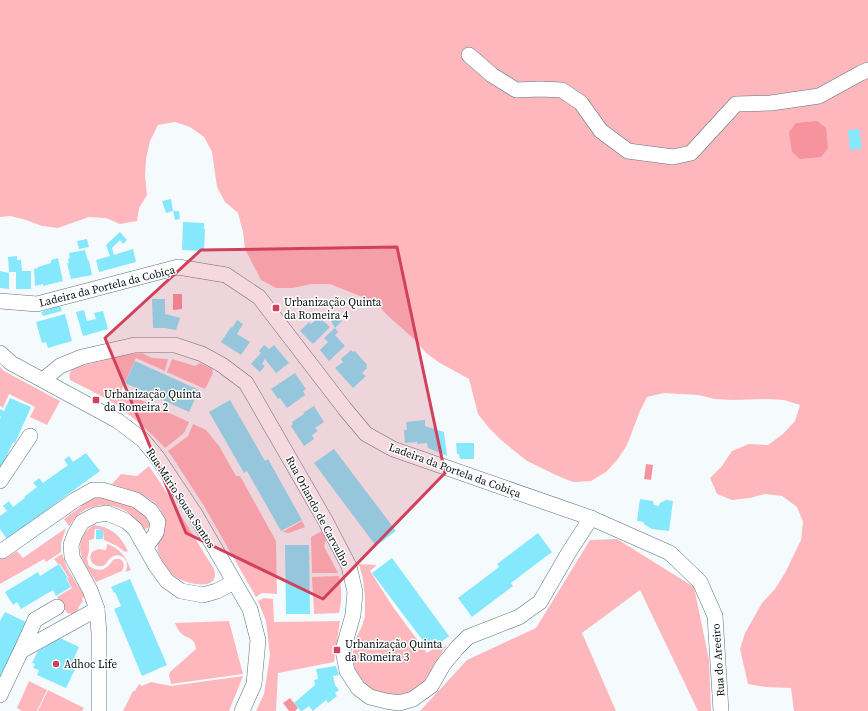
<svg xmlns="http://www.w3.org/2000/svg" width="868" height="711" font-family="'Source Serif 4',serif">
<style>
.green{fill:#feb7bc}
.water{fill:#f7939c}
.building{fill:#86e8fc}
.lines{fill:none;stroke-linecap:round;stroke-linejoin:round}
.minor-casing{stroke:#59767c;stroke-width:16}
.minor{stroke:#fff;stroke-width:15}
.marked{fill:#d2415b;fill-opacity:0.2;stroke:#d2415b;stroke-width:3;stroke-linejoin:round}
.poi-dot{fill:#d2415b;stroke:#fff;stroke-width:1.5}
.labels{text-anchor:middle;stroke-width:3;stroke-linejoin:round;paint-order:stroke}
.street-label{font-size:11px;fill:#050f11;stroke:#fff}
.poi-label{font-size:11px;fill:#050f11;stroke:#fff;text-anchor:start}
</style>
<rect width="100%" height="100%" fill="#f5fbfd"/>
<g class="green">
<polygon points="0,0 868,0 868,711 794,711 791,688 765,687 748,684 740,649 745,633 762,603 775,589 785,573 801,540 803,522 797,507 782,496 765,494 750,498 732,500 717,494 710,478 722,466 732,451 749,444 768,445 783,434 795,421 800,405 784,400 767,399 733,400 715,399 698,395 664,393 647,397 640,411 627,445 618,459 606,472 591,481 573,482 558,476 527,461 501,440 489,428 478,414 469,379 440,363 426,353 414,339 387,315 375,302 330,284 311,284 293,288 276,288 261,280 245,249 243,232 238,213 225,202 217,187 212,152 204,137 190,127 175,122 158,125 150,141 146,159 145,176 147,195 139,208 137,221 120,224 106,218 89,217 58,228 42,226 26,220 10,216 0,217"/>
<path d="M142,353l10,5 16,1 -3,12 -29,-13 -15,33 68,31 -5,11 -19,15c-13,-14 -26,-26 -41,-37 -16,-13 -35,-21 -54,-31 -1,-4 -1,-8 3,-11 5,-3 13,-4 19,-6 16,-4 33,-9 50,-10z"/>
<polygon points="172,359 195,366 200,363 212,369 213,373 205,389 167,372"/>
<polygon points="0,367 4,371 60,401 47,425 30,417 35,407 9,394 3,408 0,406"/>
<polygon points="193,424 206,430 219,446 236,476 240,476 276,541 277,594 262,593 256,597 204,506 173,458 168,451 188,436"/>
<path d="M149,466l20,30 45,73c7,24 -29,15 -40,7 -8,-6 -12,-16 -17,-26l1,-1c-2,-8 4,-13 5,-21 6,-29 -31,-37 -51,-44l9,-10 16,2z"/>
<path d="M93,497l13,1 34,12c5,4 10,11 9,17l-5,3c-4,-6 -8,-12 -14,-16 -14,-11 -37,-12 -51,0 -4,3 -7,8 -10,12l-5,-7 18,-13 -1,-2z"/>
<polygon points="302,521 305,527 289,533 282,532"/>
<path d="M94,525c4,1 9,1 12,3 11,4 17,13 22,23l-3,1 -8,-6 -13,-6 -1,-10 -8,-1 -1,10 -5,1v11l-2,8 2,7c11,7 17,4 24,-6 8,-4 14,3 9,11l-26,11c-8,-14 -22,-29 -13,-46 3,-5 6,-8 11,-11z"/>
<polygon points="66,528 61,543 61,552 46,562 44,559 0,584 0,558 9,556 17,551 23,558"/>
<polygon points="322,531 326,540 324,546 338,573 312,573 311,537"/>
<polygon points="617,539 694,587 709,660 711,711 698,711 640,590 582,633 616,711 420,711 467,660 536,628 590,540"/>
<path d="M107,544c13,4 19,13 24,26l-6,2c1,-1 2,-4 2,-6 1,-8 -9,-14 -15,-9 -4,2 -5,7 -9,9h-6l-5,-3 -2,-6 2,-5 6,-3 8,1z"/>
<polygon points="62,554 67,568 84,595 85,598 83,597 82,600 83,601 78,608 79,609 72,614 67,613 57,597 72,588 67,579 69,578 60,564 58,564 54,559"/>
<polygon points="359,564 377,565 370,571 393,607 427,653 441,644 443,646 447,647 444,649 423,684 413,691 400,696 377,692 368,687 355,671 353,657 353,649 356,638 362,626 365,616 365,597 363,579"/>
<path d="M339,576c3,14 3,24 0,37l-25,1 -2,-37z"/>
<polygon points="264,598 273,599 274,622 340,621 334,662 278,673 276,711 256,711 264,694 270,655 266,621 258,601"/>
<path d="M229,621l14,53 -72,10 -2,-9 1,-3 26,-23c-1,-11 -7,-10 -13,-14 -4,-3 -6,-7 -8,-12z"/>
<polygon points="243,676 229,711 123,711 133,691 135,691 139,684 142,686 151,682 171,686"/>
<polygon points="29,681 47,690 37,711 22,711 17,708"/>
<polygon points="48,690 84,708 82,711 60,711 64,702 60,711 38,711"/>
</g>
<g class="water">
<polygon points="817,121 826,128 828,148 821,157 800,159 792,152 789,132 796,123"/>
<polygon points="173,294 182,294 182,309 173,310"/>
<polygon points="646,464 653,465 651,480 644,479"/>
<polygon points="290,698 298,708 295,711 289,711 283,703"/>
</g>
<g class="building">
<polygon points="859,129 862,148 850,150 848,130"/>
<polygon points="171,199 173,211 166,213 162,201"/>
<polygon points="173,211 179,211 180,219 175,220"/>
<polygon points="183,222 204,223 204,229 205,229 204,251 182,250"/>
<polygon points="120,232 127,240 123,244 120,240 112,248 114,255 133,249 136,262 99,272 96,260 110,256 106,245"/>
<polygon points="87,239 89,247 79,249 77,241"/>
<polygon points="85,250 88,261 89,260 92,275 71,279 67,263 69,263 68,259 70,258 69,253"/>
<polygon points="17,256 17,260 21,260 22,271 31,271 31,289 16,289 16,272 9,272 8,257"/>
<polygon points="58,258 63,281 43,286 43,284 35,286 34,269 38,268 38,267 51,263 51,260"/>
<polygon points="0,271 9,273 9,289 0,288"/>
<polygon points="152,299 165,299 165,314 180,318 176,330 165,328 153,328"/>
<polygon points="60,306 62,311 43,316 41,312"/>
<polygon points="84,310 87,321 96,319 94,313 103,311 108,329 83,336 76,312"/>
<polygon points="65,314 72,341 48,348 46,342 42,343 36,322"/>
<polygon points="338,315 342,321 335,328 331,321"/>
<polygon points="319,317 330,327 313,344 300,331 309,322 311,324"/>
<polygon points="237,320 243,324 237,334 250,342 241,355 221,342 231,327 232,328"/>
<polygon points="335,328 338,332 335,335 345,346 329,361 320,350 328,342 324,338"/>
<polygon points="264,345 269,349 274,345 289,363 276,373 265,359 262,364 265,366 260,372 251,364 261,353 259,351"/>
<polygon points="351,350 353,352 355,351 367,365 366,366 367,368 362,373 366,376 353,388 335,368 343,362 341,359"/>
<polygon points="135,361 199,390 189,412 125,383"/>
<polygon points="295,373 306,389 303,391 305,395 287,408 280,398 278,399 271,389"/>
<polygon points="10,398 31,407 15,443 13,442 0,471 0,419 1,417 0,416 0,409 4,411"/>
<polygon points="230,400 265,461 268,459 302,520 281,531 247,471 244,473 209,412"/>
<polygon points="314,406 324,422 315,428 318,431 312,435 314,439 304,446 291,426 293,424 292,422 304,414 303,413"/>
<polygon points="425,420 425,426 444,432 447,456 428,448 427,443 417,444 417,442 405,443 404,430 407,430 406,422"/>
<polygon points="456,443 474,443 474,459 460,459 459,454 457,454"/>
<polygon points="334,449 396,531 376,546 314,463"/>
<polygon points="86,453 100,471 7,539 0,529 0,516 7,511 3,506 9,501 13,507 25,498 24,497 37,487 33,483 39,478 43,483 68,465 64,460 69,456 73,462"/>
<polygon points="640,499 653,501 654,505 659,506 660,503 666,500 673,501 669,531 652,529 645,525 643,522 637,521"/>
<rect x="96" y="530" width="7" height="9"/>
<polygon points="538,533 552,552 511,583 513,586 472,617 458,598 499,567 497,564"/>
<polygon points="285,545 309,545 310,614 286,614"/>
<polygon points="392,558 449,636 430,650 372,573"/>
<polygon points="59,564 68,578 66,579 71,587 56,596 53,590 21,609 17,602 13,605 5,592 38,572 40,576"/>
<polygon points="130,579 167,665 142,676 114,609 121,606 115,592 114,593 111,587"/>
<polygon points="5,612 26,622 0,679 0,621"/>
<polygon points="60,638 79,647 74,658 79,661 66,688 37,675 39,670 33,668 35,664 32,663 38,651"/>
<polygon points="336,666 339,675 333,676 335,685 339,690 335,693 337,696 328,703 326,700 313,711 309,706 302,711 301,711 294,703 315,685 314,680 318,679 316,669"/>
</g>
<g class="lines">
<g class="minor-casing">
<g id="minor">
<polyline points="469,55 492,75 516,90 540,89 562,90 581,103 601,131 628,151 673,157 691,153 736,104 771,103 819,96 861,73 868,70"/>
<polyline points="0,301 37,304 178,267 226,275 259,297 345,409 366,434 393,449 591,518 670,553 700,582 715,616 721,711"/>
<polyline points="0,353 11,363 118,421 143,440 157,457 195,514 250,609 258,640 254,684 242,711"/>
<polyline points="43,380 60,366 82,357 135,345 175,345 202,354 222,365 246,383 325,520 349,566 355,592 353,615 343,650 347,671 358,688 370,697 386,701 399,703 413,699 431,686 443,665 457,648 468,637 519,617 540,602 569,552 591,518"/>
<polyline points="0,481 30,436"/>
<polyline points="0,550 2,551 75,500 93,490 102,490 136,500 151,511 158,522 156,533 146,547"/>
<polyline points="21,651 35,620 57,607"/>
<polyline points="0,695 21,651 97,609"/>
<polyline points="99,711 99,633 97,609 90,590 72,557 71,545 75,534 82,522 95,515 107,513 126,521 135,529 156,566 167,581 181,591 203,595 217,591 234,582"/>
</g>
</g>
<use href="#minor" class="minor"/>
</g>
<path class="marked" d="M397,247l48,226 -122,126 -137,-66 -81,-195 96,-88z"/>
<g class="poi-dot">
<rect x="272" y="304" width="8" height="8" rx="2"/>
<rect x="92" y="396" width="8" height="8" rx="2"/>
<rect x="333" y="646" width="8" height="8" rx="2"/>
<circle cx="56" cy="664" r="4"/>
</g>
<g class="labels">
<g class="street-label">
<text transform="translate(107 286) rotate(-14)" y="4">Ladeira da Portela da Cobiça</text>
<text transform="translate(455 470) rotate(20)" y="4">Ladeira da Portela da Cobiça</text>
<text transform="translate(181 498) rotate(57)" y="4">Rua Mário Sousa Santos</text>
<text transform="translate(318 511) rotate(62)" y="4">Rua Orlando de Carvalho</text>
<text transform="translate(718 660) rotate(-94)" y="4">Rua do Areeiro</text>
</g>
<g class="poi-label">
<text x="284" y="306">Urbanização Quinta<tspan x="284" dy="13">da Romeira 4</tspan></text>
<text x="104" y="398">Urbanização Quinta<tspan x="104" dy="13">da Romeira 2</tspan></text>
<text x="345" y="648">Urbanização Quinta<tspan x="345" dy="13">da Romeira 3</tspan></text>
<text x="64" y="668">Adhoc Life</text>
</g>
</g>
</svg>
